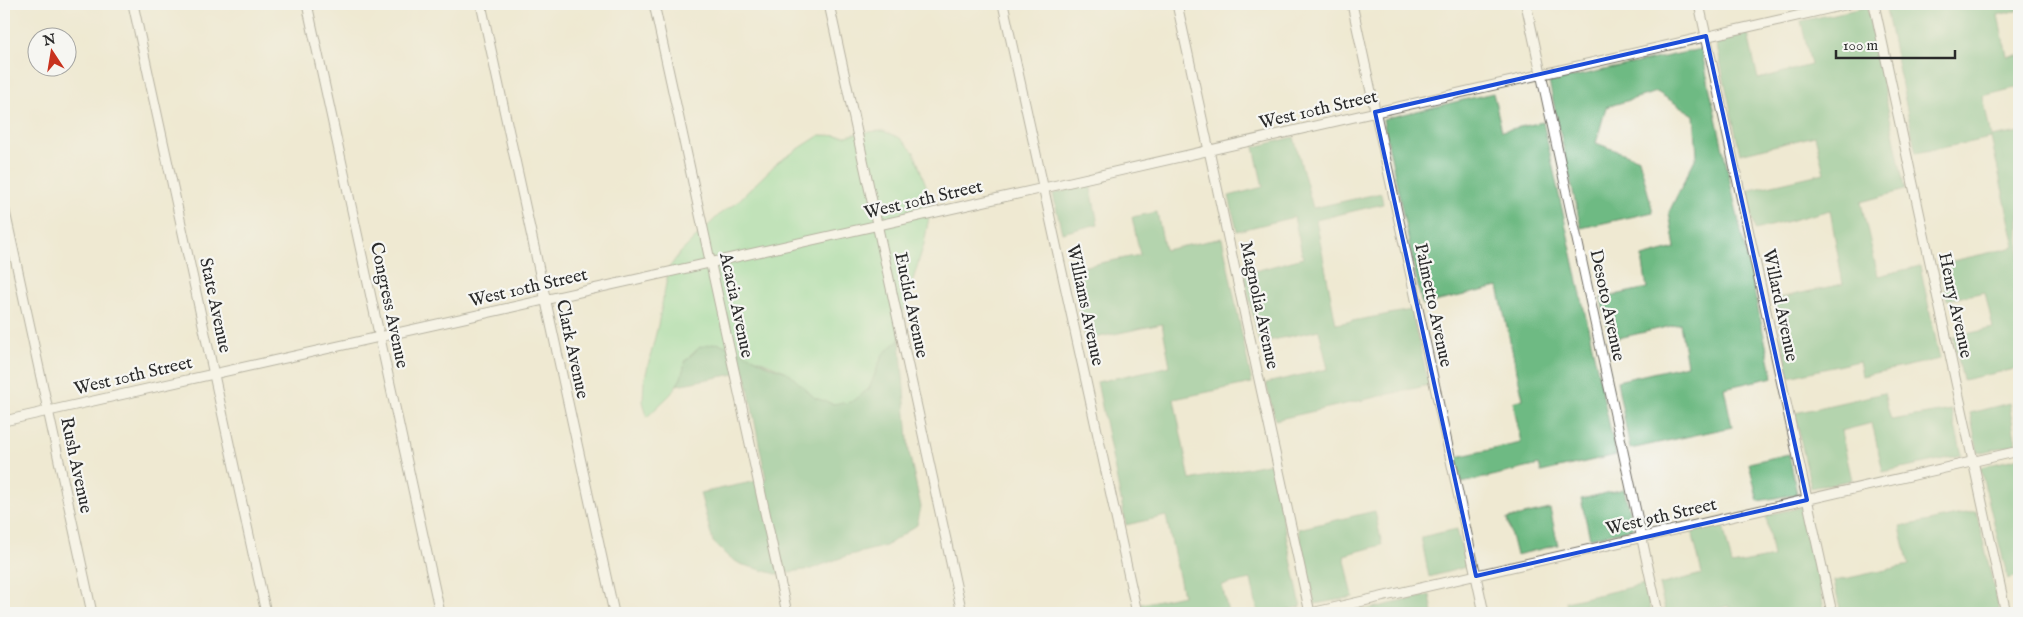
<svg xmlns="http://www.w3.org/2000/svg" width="2023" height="617" font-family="'IM FELL English',serif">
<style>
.green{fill:#89da9b;stroke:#5a8263}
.forest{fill:#6eba83;stroke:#4c7257}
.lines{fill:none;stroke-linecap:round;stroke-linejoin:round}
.minor-casing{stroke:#706e65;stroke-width:11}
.minor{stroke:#fff;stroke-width:9}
.marked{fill:none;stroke:#1d4ed8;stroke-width:4;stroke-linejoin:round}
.labels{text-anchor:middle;stroke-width:4.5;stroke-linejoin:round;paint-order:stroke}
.street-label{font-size:18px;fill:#2b2b2b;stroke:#f6f6f2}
</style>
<rect width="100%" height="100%" fill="#f6f6f2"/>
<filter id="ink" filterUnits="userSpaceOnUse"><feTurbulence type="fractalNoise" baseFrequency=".02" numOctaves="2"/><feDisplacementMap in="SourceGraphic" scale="10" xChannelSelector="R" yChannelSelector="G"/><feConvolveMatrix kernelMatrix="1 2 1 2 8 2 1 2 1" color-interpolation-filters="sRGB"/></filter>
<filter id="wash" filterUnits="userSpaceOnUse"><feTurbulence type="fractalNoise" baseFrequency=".0096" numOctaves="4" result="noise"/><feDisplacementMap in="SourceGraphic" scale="20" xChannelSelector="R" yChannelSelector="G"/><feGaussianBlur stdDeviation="1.12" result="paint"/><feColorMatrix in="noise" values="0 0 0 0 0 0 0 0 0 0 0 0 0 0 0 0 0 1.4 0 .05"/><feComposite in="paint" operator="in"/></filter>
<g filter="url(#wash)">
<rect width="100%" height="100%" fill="#efe9d2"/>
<polygon class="green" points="883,131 900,138 914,152 927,188 931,206 924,244 901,319 900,339 883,354 869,389 851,402 833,404 815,398 787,372 752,357 700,347 686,360 681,378 671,394 647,417 643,401 644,382 658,325 669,268 679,254 721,213 736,203 778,162 820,135 846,136 864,132"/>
<g class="forest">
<polygon points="1885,4 2019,4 2019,10 1998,15 2007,56 2019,55 2019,87 1983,96 1991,137 2019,132 2019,368 1963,380 1953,337 1993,328 1985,292 1947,300 1939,264 2015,247 1991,138 1916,153"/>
<polygon points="1867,7 1905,190 1861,202 1878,276 1920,266 1940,359 1862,376 1859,361 1789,377 1774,299 1843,284 1830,210 1755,230 1746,191 1824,173 1815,136 1740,154 1716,41 1748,34 1758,79 1811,65 1801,21"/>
<polygon points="1701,49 1773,377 1724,388 1732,427 1630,449 1617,381 1687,365 1680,324 1610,340 1601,298 1647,288 1642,257 1675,248 1669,212 1697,155 1694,115 1657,92 1606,107 1596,143 1639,159 1653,212 1581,228 1549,82"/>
<polygon points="1493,93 1502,131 1543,122 1616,455 1541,472 1539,465 1462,483 1456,457 1521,443 1513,402 1523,399 1498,287 1422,305 1383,119"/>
<polygon points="1294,137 1313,208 1381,193 1383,204 1316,220 1336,324 1411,310 1429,385 1275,420 1266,383 1328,369 1319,330 1259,343 1244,274 1303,258 1294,217 1237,231 1229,196 1263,187 1254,147"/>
<polygon points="1090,183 1098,224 1062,233 1053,194"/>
<polygon points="1157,212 1165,250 1222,238 1252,383 1174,399 1190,480 1271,463 1301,607 1272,613 1258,613 1251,579 1222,585 1228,613 1143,613 1141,604 1183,595 1166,516 1126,525 1097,382 1170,366 1162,324 1085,340 1071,269 1140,255 1132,217"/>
<polygon points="900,339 909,452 921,507 917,525 886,546 846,556 811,569 776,574 740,564 727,556 713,542 700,493 766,479 745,372 677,385 681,378 686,360 700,347 717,343 735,348 769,366 787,372 815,398 833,404 851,402 869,389 883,354"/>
<polygon points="1884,393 1891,420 1951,410 1962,455 1883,472 1872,423 1841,431 1852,480 1811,488 1795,413"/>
<polygon points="2009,403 2016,444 1978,453 1970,413"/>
<polygon points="1789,454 1797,494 1758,501 1749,463"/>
<polygon points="2019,458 2019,576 2008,579 1980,467"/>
<polygon points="1624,489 1633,529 1590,538 1581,499"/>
<polygon points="1803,507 1825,613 1730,613 1729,606 1696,613 1666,613 1659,585 1702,574 1692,531 1723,525 1732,565 1773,557 1766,515"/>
<polygon points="1550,509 1558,545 1516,555 1507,519"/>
<polygon points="1375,511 1382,545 1344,555 1353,597 1315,604 1298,529"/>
<polygon points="1976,511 2000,613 1841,613 1834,581 1909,565 1900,527"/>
<polygon points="1457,529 1466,567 1429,577 1421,537"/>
<polygon points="1645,584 1651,613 1568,613 1566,602"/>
<polygon points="1430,595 1433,613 1350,613"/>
</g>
</g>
<g filter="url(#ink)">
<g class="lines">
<g class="minor-casing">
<g id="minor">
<polyline points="133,4 266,613"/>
<polyline points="307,4 440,613"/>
<polyline points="481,4 614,613"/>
<polyline points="654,4 787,613"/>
<polyline points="829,4 962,613"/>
<polyline points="1003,4 1137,613"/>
<polyline points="1177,4 1310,613"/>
<polyline points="1352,4 1484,613"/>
<polyline points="1526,4 1658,613"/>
<polyline points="1699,4 1832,613"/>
<polyline points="1874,4 2006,613"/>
<polyline points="4,207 92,613"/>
<polyline points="4,421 1044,188 1849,4"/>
<polyline points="1311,613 2019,451"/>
</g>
</g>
<use href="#minor" class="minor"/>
</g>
</g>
<path d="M0 0H2023V617H0ZM1706,36l101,464 -331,76 -101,-464z" fill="#efe9d2" fill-opacity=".55" fill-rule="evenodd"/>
<path class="marked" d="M1706,36l101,464 -331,76 -101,-464z"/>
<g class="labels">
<g class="street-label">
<text transform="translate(1318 109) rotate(-13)" y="6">West 10th Street</text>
<text transform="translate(923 199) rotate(-13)" y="6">West 10th Street</text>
<text transform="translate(528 287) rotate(-13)" y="6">West 10th Street</text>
<text transform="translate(216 305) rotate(78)" y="6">State Avenue</text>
<text transform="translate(390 305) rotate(78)" y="6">Congress Avenue</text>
<text transform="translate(737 305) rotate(78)" y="6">Acacia Avenue</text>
<text transform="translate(912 305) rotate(78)" y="6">Euclid Avenue</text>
<text transform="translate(1086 305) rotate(78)" y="6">Williams Avenue</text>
<text transform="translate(1260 305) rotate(78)" y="6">Magnolia Avenue</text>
<text transform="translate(1434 305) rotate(78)" y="6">Palmetto Avenue</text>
<text transform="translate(1608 305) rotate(78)" y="6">Desoto Avenue</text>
<text transform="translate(1781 305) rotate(78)" y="6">Willard Avenue</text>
<text transform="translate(1956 305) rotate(78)" y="6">Henry Avenue</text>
<text transform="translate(573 349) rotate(78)" y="6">Clark Avenue</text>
<text transform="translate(133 375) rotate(-13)" y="6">West 10th Street</text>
<text transform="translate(77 465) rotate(78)" y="6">Rush Avenue</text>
<text transform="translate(1661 516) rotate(-13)" y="6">West 9th Street</text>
</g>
</g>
<rect width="2023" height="617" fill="none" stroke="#f6f6f2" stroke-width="20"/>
<g transform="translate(52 52) rotate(348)"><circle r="24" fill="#f6f6f2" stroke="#a5a5a2"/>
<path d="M0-4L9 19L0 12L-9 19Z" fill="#c8321e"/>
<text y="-8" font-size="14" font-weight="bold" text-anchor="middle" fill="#2b2b2b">N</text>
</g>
<path d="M1836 50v8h119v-8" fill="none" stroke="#2b2b2b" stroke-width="2.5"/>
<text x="1843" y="50" font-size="15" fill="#2b2b2b" stroke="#f6f6f2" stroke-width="4" paint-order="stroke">100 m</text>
</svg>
